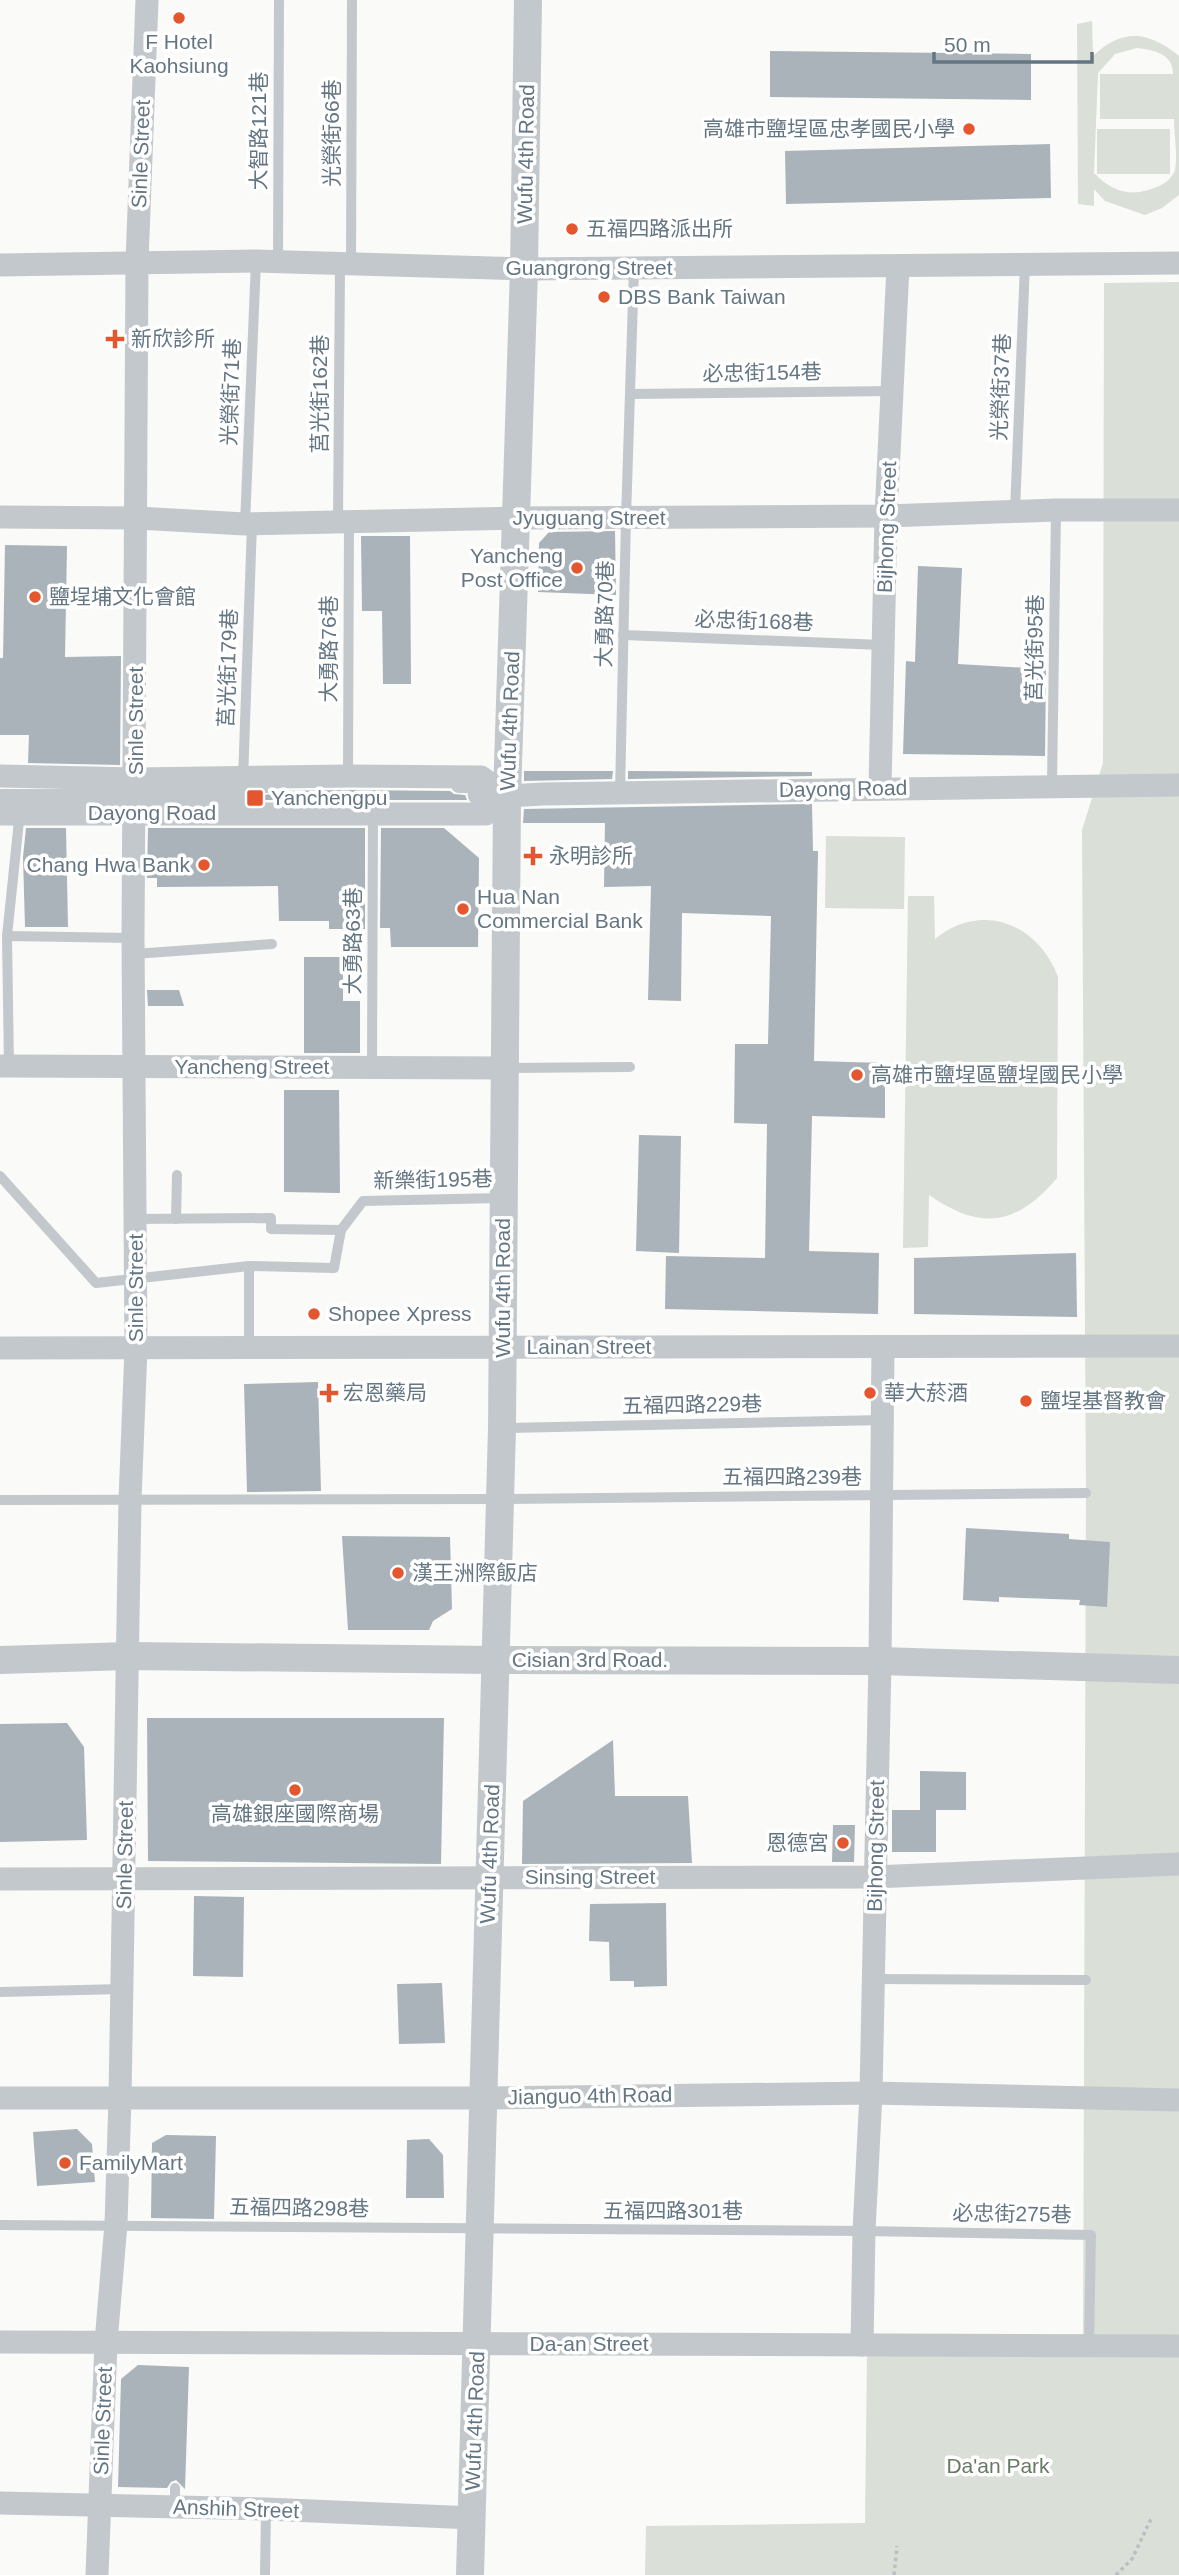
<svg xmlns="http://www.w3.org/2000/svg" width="1179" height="2575" font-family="Arial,'Noto Sans TC',sans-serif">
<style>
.green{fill:#dadfd7;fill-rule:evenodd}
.building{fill:#aab3b9}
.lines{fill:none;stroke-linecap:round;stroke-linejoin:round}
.path{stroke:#bbbfc2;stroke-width:3.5;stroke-dasharray:3.5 3.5;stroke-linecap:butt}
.service{stroke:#c3c8cc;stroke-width:10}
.pedestrian{stroke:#c3c8cc;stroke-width:16}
.minor{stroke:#c3c8cc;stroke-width:23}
.tertiary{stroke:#c3c8cc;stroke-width:28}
.poi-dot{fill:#e4572e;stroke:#fff;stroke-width:2.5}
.labels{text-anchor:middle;stroke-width:7;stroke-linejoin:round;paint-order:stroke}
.poi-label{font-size:21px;fill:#657683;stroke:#fff;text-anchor:start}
.street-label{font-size:21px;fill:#657683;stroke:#fff}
.park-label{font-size:21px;fill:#687a64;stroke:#fff}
</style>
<rect width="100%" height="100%" fill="#fafaf8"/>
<g class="green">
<path d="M1092,21l1,35c30,-28 55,-25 86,0v139l-17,13 -17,7 -40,-14 -11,-12v17l-16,-2 -1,-180zM1137,48c18,2 36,6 36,26h-73v45h74c0,14 4,39 1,51 -2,7 -9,13 -16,16 -25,12 -46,7 -65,-13l4,-100 17,-19z"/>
<rect x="1097" y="129" width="73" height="45"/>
<polygon points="1179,282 1179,2575 645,2575 646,2526 865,2523 867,2355 1083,2355 1086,1493 1082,830 1103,763 1104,283"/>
<polygon points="826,836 905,837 904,909 825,908"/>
<path d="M908,896h26l1,43c46,-38 103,-16 123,38l-1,201c-41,48 -76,53 -128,17l-1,52 -25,1z"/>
</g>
<g class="building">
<polygon points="770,51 1031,54 1031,100 770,97"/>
<polygon points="1050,144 1051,198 786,204 785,151"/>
<polygon points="615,531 616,595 538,592 539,543 549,532"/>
<polygon points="361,536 410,536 411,684 383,684 382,611 362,611"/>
<polygon points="5,545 67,546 65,657 121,656 120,765 28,763 29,735 0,735 0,658 3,658"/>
<polygon points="918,566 962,568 958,664 1046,669 1045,756 903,754 906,661 915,662"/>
<polygon points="524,771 613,771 612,779 524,781"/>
<polygon points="628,771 812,772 812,776 628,779"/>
<polygon points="348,790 450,791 454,794 465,795 467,800 262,800 262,795 274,794 277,791"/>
<polygon points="812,804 813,851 818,851 814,1061 885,1063 885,1118 812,1116 809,1251 879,1253 878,1314 665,1309 666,1256 765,1258 767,1124 734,1123 735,1044 768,1044 771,916 682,913 681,1001 648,1000 651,886 604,887 605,823 523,823 524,809"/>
<polygon points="26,828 66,828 68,927 25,927 23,857"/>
<polygon points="148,828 365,828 365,929 329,929 329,921 279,921 278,886 157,887 157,878 147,878"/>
<polygon points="381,828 444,828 479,858 478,947 391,947 390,928 380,928"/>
<polygon points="304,957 343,957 343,1001 360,1001 360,1053 304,1053"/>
<polygon points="147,990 179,990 184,1006 148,1006"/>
<polygon points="284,1090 339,1090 340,1193 284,1192"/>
<polygon points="639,1135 681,1136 679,1253 636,1251"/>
<polygon points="1076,1253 1077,1317 914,1314 914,1258"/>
<polygon points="318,1382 321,1491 247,1492 244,1384"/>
<polygon points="966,1528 1069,1534 1069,1539 1110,1542 1107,1607 1079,1605 1080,1600 999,1597 999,1602 963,1600"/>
<polygon points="342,1536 450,1537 452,1609 433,1621 429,1630 348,1630"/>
<polygon points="147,1718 444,1718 441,1864 148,1861"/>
<polygon points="67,1723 84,1747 87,1840 0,1842 0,1724"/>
<polygon points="613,1740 615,1796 688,1796 692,1863 522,1864 523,1801"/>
<polygon points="920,1771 966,1772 966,1810 936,1810 936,1852 892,1852 892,1810 920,1810"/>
<polygon points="833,1825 855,1825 854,1862 832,1862"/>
<polygon points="194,1896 244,1897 243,1977 193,1976"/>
<polygon points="666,1903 667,1986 634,1987 634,1981 610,1981 609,1942 589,1941 590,1904"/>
<polygon points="442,1983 445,2043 399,2044 397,1984"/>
<polygon points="77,2129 92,2144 95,2182 37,2186 33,2132"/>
<polygon points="166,2135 216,2136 214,2219 151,2218 152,2143"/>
<polygon points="429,2139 443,2155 444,2198 406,2198 407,2140"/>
<polygon points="138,2365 189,2367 185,2489 176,2480 171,2482 167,2488 118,2487 121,2379"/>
</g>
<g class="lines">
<g class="path">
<polyline points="894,2575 897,2546"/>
<polyline points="1116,2575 1132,2559 1152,2517"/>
</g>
<g class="service">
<polyline points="278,262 279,0"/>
<polyline points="351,266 352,0"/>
<polyline points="630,394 894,391"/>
<polyline points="1015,511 1025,264"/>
<polyline points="338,523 340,266"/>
<polyline points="245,524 256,261"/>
<polyline points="623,635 883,645"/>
<polyline points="348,776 349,523"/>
<polyline points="243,780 252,524"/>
<polyline points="1052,785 1056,510"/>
<polyline points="620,793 626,518 634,268"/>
<polyline points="7,936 133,938"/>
<polyline points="134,954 272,944"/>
<polyline points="9,1066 7,936 20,811"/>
<polyline points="372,1067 373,814"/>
<polyline points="508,1068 630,1067"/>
<polyline points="0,1176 96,1283 249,1266 334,1268 341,1230"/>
<polyline points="136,1219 271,1218 271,1229 341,1230 363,1201 501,1198"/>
<polyline points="176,1219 177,1175"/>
<polyline points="249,1347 249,1266"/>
<polyline points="504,1428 883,1420"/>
<polyline points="0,1500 499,1499 1086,1493"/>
<polyline points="873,1979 1086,1980"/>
<polyline points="0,1992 122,1989"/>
<polyline points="0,2225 864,2231 1091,2235 1089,2346"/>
<polyline points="175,2507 175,2488"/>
<polyline points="265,2575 266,2509"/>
</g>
<g class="pedestrian">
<polyline points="459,785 475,785 476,796 507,796"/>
<polyline points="0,797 252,797 252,785 269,785"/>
</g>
<g class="minor">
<polyline points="0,265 256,261 524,269 1179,263"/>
<polyline points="0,517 137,518 245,524 517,518 886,516 1056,510 1179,510"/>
<polyline points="0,776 136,779 348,776 481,777 507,796"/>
<polyline points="880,788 886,516 898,266"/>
<polyline points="0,814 486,814 507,796 543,794 1179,785"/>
<polyline points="0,1066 505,1068"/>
<polyline points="0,1348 1179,1346"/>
<polyline points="0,1879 874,1877 1179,1864"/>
<polyline points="0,2098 482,2098 871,2093 1179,2100"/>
<polyline points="0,2342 1179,2346"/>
<polyline points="862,2345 864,2231 871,2093 880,1661 883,1347"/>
<polyline points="0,2503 266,2509 473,2518"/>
<polyline points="97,2575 106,2342 116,2224 120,2098 130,1500 136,1348 133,938 137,262 147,0"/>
</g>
<g class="tertiary">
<polyline points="0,1660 128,1656 496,1660 880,1661 1179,1670"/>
<polyline points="470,2575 502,1428 507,796 524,269 528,0"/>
</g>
</g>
<g class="poi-dot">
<circle cx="179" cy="18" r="7"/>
<circle cx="969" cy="129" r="7"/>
<circle cx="572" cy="229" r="7"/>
<circle cx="604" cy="297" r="7"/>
<path d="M111.5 328.5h7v7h7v7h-7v7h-7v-7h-7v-7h7z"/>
<circle cx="577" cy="568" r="7"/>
<circle cx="35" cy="597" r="7"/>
<rect x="246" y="789" width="18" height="18" rx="3.5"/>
<path d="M529.5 845.5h7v7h7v7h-7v7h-7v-7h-7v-7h7z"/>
<circle cx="204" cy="865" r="7"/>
<circle cx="463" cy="909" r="7"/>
<circle cx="857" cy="1075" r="7"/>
<circle cx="314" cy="1314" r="7"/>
<path d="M325.5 1382.5h7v7h7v7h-7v7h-7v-7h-7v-7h7z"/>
<circle cx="870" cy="1393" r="7"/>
<circle cx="1026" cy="1401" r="7"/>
<circle cx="398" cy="1573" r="7"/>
<circle cx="295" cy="1790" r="7"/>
<circle cx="843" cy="1843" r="7"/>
<circle cx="65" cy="2163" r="7"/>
</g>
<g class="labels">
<g class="poi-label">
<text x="179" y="49" text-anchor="middle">F Hotel<tspan x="179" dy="24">Kaohsiung</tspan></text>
<text x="955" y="136" text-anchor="end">高雄市鹽埕區忠孝國民小學</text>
<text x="586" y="236">五福四路派出所</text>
<text x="618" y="304">DBS Bank Taiwan</text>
<text x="131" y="346">新欣診所</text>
<text x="563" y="563" text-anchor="end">Yancheng<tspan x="563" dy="24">Post Office</tspan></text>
<text x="49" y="604">鹽埕埔文化會館</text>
<text x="271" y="805">Yanchengpu</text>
<text x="549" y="863">永明診所</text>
<text x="190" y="872" text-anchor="end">Chang Hwa Bank</text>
<text x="477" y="904">Hua Nan<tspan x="477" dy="24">Commercial Bank</tspan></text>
<text x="871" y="1082">高雄市鹽埕區鹽埕國民小學</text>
<text x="328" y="1321">Shopee Xpress</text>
<text x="343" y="1400">宏恩藥局</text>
<text x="884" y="1400">華大菸酒</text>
<text x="1040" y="1408">鹽埕基督教會</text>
<text x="412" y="1580">漢王洲際飯店</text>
<text x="295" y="1821" text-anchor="middle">高雄銀座國際商場</text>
<text x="829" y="1850" text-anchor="end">恩德宮</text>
<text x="79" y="2170">FamilyMart</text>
</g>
<g class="street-label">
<text transform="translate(259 131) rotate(-90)" y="7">大智路121巷</text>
<text transform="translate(332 133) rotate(-90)" y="7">光榮街66巷</text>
<text transform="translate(141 154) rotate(-88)" y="7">Sinle Street</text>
<text transform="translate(526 154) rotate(-89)" y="7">Wufu 4th Road</text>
<text x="589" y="275">Guangrong Street</text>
<text transform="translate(762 373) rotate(-1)" y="7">必忠街154巷</text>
<text transform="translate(1001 387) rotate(-88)" y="7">光榮街37巷</text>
<text transform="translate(231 392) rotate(-88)" y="7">光榮街71巷</text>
<text transform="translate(320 394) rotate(-90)" y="7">莒光街162巷</text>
<text x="589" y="525">Jyuguang Street</text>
<text transform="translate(887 527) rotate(-88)" y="7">Bijhong Street</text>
<text transform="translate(605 614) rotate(-89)" y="7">大勇路70巷</text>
<text transform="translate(754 621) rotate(2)" y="7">必忠街168巷</text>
<text transform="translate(1035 648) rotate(-89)" y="7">莒光街95巷</text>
<text transform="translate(329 649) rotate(-90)" y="7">大勇路76巷</text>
<text transform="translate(228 668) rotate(-88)" y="7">莒光街179巷</text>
<text transform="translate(136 721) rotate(-90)" y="7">Sinle Street</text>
<text transform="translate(510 721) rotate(-88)" y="7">Wufu 4th Road</text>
<text transform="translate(843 789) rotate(-1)" y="7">Dayong Road</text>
<text x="152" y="820">Dayong Road</text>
<text transform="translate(353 941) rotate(-90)" y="7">大勇路63巷</text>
<text x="252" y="1074">Yancheng Street</text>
<text transform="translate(433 1180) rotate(-1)" y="7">新樂街195巷</text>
<text transform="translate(136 1288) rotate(-90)" y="7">Sinle Street</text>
<text transform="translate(503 1288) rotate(-90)" y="7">Wufu 4th Road</text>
<text x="589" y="1354">Lainan Street</text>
<text transform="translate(692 1405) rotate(-1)" y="7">五福四路229巷</text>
<text x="792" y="1484">五福四路239巷</text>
<text x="590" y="1667">Cisian 3rd Road.</text>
<text transform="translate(876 1846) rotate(-89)" y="7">Bijhong Street</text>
<text transform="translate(490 1854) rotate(-88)" y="7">Wufu 4th Road</text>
<text transform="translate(125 1855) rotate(-89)" y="7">Sinle Street</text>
<text x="590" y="1884">Sinsing Street</text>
<text transform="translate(590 2096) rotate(-1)" y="7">Jianguo 4th Road</text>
<text transform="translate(299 2208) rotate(1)" y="7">五福四路298巷</text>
<text x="673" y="2218">五福四路301巷</text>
<text transform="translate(1012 2214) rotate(1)" y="7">必忠街275巷</text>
<text x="589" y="2351">Da-an Street</text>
<text transform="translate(103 2421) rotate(-88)" y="7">Sinle Street</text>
<text transform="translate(475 2421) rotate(-88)" y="7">Wufu 4th Road</text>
<text transform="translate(236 2509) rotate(2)" y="7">Anshih Street</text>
</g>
<g class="park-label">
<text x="998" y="2473">Da'an Park</text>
</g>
</g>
<path d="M934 52v10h158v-10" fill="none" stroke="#657683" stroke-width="3.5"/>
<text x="944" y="52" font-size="21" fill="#657683" stroke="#ffffff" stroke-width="5" paint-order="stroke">50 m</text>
</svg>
